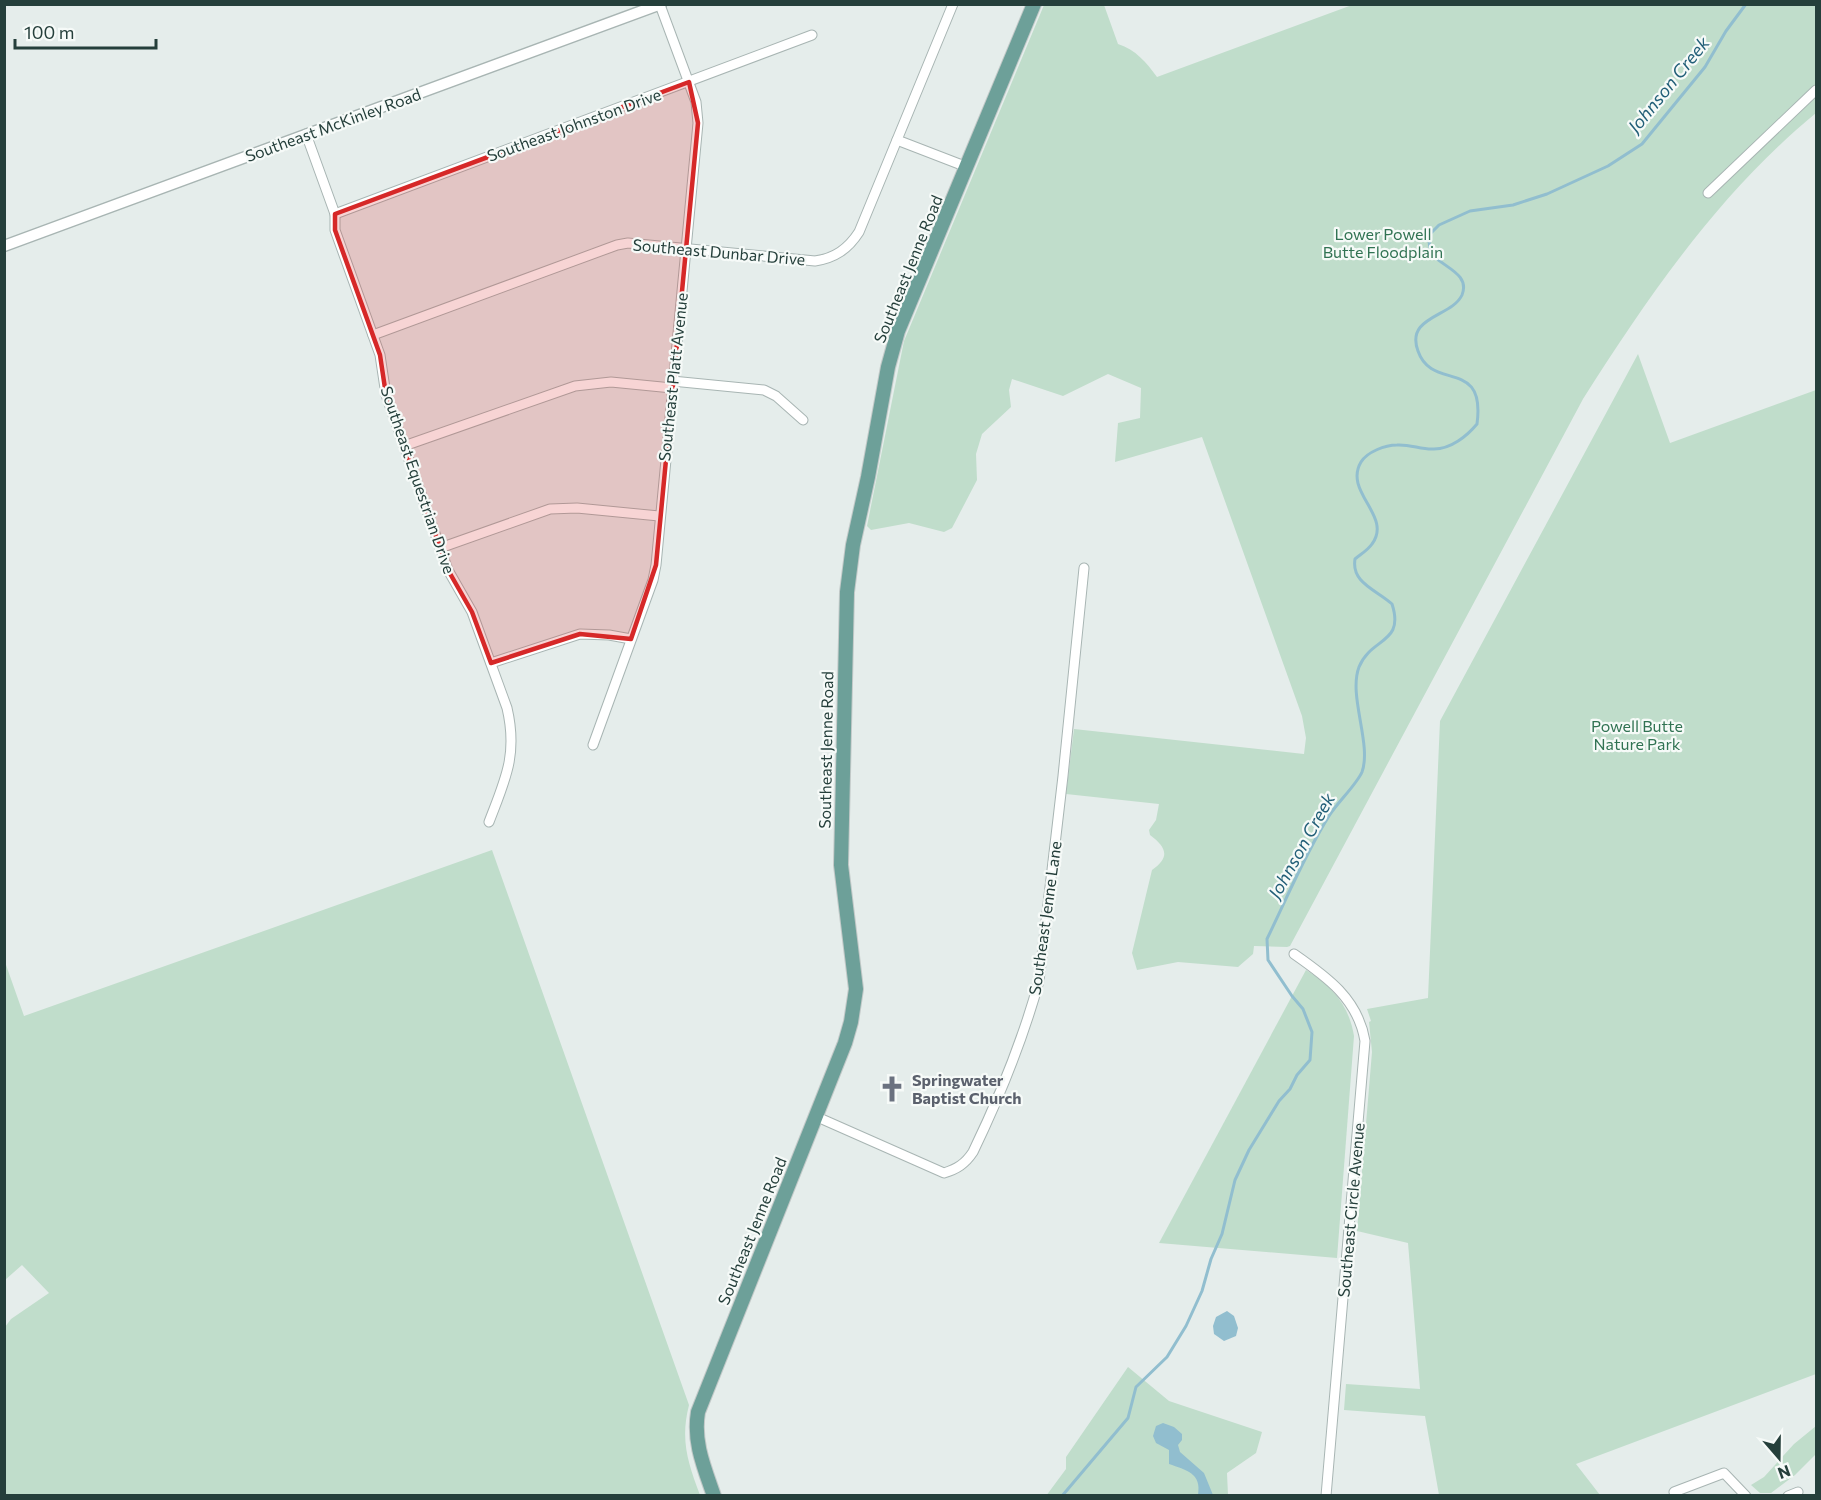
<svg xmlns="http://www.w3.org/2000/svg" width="1821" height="1500" font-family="Commissioner,sans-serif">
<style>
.green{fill:#c0ddcb}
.water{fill:#91becf}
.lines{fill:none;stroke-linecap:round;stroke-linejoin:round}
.stream{stroke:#91becf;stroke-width:3}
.minor-casing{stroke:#a8b5b3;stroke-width:11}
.tertiary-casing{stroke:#a8b5b3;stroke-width:13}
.primary-casing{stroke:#c2c9c8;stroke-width:16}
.minor{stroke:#fff;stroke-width:9}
.tertiary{stroke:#fff;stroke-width:10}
.primary{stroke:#6da099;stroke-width:14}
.marked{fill:#d62828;fill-opacity:0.2;stroke:#d62828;stroke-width:4.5;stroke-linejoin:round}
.labels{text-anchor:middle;stroke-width:4.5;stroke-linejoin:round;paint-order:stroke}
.street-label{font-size:16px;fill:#253f3b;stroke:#f6faf8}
.park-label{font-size:16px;fill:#317353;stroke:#f6faf8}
.worship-label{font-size:16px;font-weight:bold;fill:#5b616d;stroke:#f6faf8;text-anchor:start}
.water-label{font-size:18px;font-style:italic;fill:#225f78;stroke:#f6faf8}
</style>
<rect width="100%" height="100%" fill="#e5edeb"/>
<g class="green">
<path d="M1044,5h60l14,39c18,6 28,18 39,33l195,-72h464v108c-96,79 -167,182 -233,286l-293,547 -3,1 -33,-1 -1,8 -15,13 -60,-5 -41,8 -5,-17 20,-83c19,-13 14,-23 -2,-35l-1,-5 7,-10 3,-16 -93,-10 8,-65 230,25 2,-16 -4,-22 -100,-279 -87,25 3,-39 22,-5 1,-30 -33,-14 -45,22 -51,-17 -3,11 2,17 -29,27 -6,20 1,26 -25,48 -8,4 -35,-9 -38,7 -4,-4 37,-185z"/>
<polygon points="1638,354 1670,443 1816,390 1816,1374 1576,1464 1600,1495 1439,1495 1425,1416 1344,1410 1346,1384 1420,1389 1408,1243 1357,1231 1372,1052 1369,1022 1371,1021 1367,1009 1428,998 1440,721"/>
<path d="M492,850l197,555c-9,35 -1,58 11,90h-695v-168l6,-8 38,-26 -27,-28 -17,15v-318l19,54z"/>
<path d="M1306,970c26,16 43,35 48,66l-17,222 -178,-15z"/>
<polygon points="1128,1367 1169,1401 1262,1432 1256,1453 1227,1473 1228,1495 1046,1496 1066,1469 1066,1457"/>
<polygon points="1816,1426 1816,1454 1795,1475 1771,1493 1760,1493 1751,1485 1764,1477 1794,1444"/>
</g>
<g class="water">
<polygon points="1227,1311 1234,1316 1238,1328 1236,1336 1224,1341 1214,1334 1213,1326 1216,1317"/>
<path d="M1163,1423l11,4 8,7v6l-4,5 2,7 24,21 9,22h-15c4,-22 -12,-25 -29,-31v-14l-13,-7 -3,-7 3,-10z"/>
</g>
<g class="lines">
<path class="stream" d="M1062,1496l66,-78 8,-31 31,-30 19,-31 16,-35 9,-32 11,-25 13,-54 14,-30 30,-49 11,-12 7,-14 13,-15 2,-28 -9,-23 -11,-13 -24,-36 -1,-21c20,-41 38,-85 62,-123 8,-13 28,-32 33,-44 10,-28 -14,-76 -3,-105 12,-30 46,-23 33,-63 -15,-14 -41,-21 -37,-45 6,-5 13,-9 17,-15 21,-28 -29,-52 -11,-82 6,-10 24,-17 36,-17 13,-1 25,5 37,4 17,0 33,-13 43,-25 9,-67 -45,-32 -59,-73 -13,-35 34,-34 44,-56 8,-20 -16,-27 -27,-38 -6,-6 -6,-14 -6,-22l10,-10 31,-14 43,-6 34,-11 61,-28 34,-22 63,-77 21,-36 20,-27"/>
<g class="minor-casing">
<g id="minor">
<path d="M306,134l29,80v16l45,125 6,40 62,175 24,42 35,96c11,47 -2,72 -18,114"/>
<polyline points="897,140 967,167"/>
<polyline points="1708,193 1816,90"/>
<polyline points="335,214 812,35"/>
<path d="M373,335l244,-90 11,-2 187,18c20,-3 33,-12 44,-29l94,-228"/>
<polyline points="672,381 764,390 776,396 803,420"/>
<polyline points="404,446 575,386 611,382 672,388"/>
<polyline points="440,548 550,509 577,508 659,516"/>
<polyline points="491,663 580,634 609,635 631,639"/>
<polyline points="593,745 653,580 656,565 698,123 696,102 660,5"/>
<path d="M1294,954c33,23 64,45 71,87l-39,455"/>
<path d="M815,1116l129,57c13,-4 21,-9 29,-21 26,-54 50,-113 66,-171l24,-205 21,-208"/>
<polyline points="1674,1492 1724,1473 1746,1496"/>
<polyline points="1788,1496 1798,1492"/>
</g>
</g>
<g class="tertiary-casing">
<polyline id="tertiary" points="4,246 661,4"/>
</g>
<g class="primary-casing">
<path id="primary" d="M714,1496c-10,-29 -21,-54 -16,-84l147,-369 6,-21 5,-33 -15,-124 6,-273 6,-47 15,-68 20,-110 10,-36 136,-327"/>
</g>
<use href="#minor" class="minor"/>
<use href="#tertiary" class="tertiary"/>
<use href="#primary" class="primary"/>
</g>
<path class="marked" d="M689,82l9,41 -42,442 -25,74 -51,-5 -89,29 -19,-51 -24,-42 -62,-175 -6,-40 -45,-125v-16z"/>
<defs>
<g id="church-bare" transform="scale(2.07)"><path d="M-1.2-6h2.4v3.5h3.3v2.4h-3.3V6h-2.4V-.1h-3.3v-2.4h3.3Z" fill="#6b7280" stroke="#f6faf8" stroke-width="2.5" paint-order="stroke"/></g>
</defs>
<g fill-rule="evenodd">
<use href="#church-bare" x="892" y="1089"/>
</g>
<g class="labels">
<g class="street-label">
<text transform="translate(333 125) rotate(-20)" y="6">Southeast McKinley Road</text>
<text transform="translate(574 125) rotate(-20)" y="6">Southeast Johnston Drive</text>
<text transform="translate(719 252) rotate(5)" y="6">Southeast Dunbar Drive</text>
<text transform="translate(908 269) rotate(-68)" y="6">Southeast Jenne Road</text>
<text transform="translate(673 377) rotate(-84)" y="6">Southeast Platt Avenue</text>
<text transform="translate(418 480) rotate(71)" y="6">Southeast Equestrian Drive</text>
<text transform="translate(826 750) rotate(-89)" y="6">Southeast Jenne Road</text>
<text transform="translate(1045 918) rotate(-82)" y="6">Southeast Jenne Lane</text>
<text transform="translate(1351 1210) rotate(-85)" y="6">Southeast Circle Avenue</text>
<text transform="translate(752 1231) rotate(-68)" y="6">Southeast Jenne Road</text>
</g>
<g class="park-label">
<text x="1383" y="240">Lower Powell<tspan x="1383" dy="18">Butte Floodplain</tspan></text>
<text x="1637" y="732">Powell Butte<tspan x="1637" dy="18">Nature Park</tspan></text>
</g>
<g class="worship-label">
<text x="912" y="1086">Springwater<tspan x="912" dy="18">Baptist Church</tspan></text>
</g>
<g class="water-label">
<text transform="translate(1669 85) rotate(-51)" y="6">Johnson Creek</text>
<text transform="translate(1302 846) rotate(-61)" y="6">Johnson Creek</text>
</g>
</g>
<rect width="1821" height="1500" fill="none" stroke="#253f3b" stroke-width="12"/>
<g transform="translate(1779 1458) rotate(160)" stroke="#f6faf8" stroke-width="4.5" paint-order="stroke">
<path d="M0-4.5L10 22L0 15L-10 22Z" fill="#253f3b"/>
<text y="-9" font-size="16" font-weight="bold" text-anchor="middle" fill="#253f3b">N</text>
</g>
<path d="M15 39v9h141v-9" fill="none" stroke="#253f3b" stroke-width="3"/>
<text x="24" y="39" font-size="18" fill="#253f3b" stroke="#f6faf8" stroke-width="4.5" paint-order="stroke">100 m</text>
</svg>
